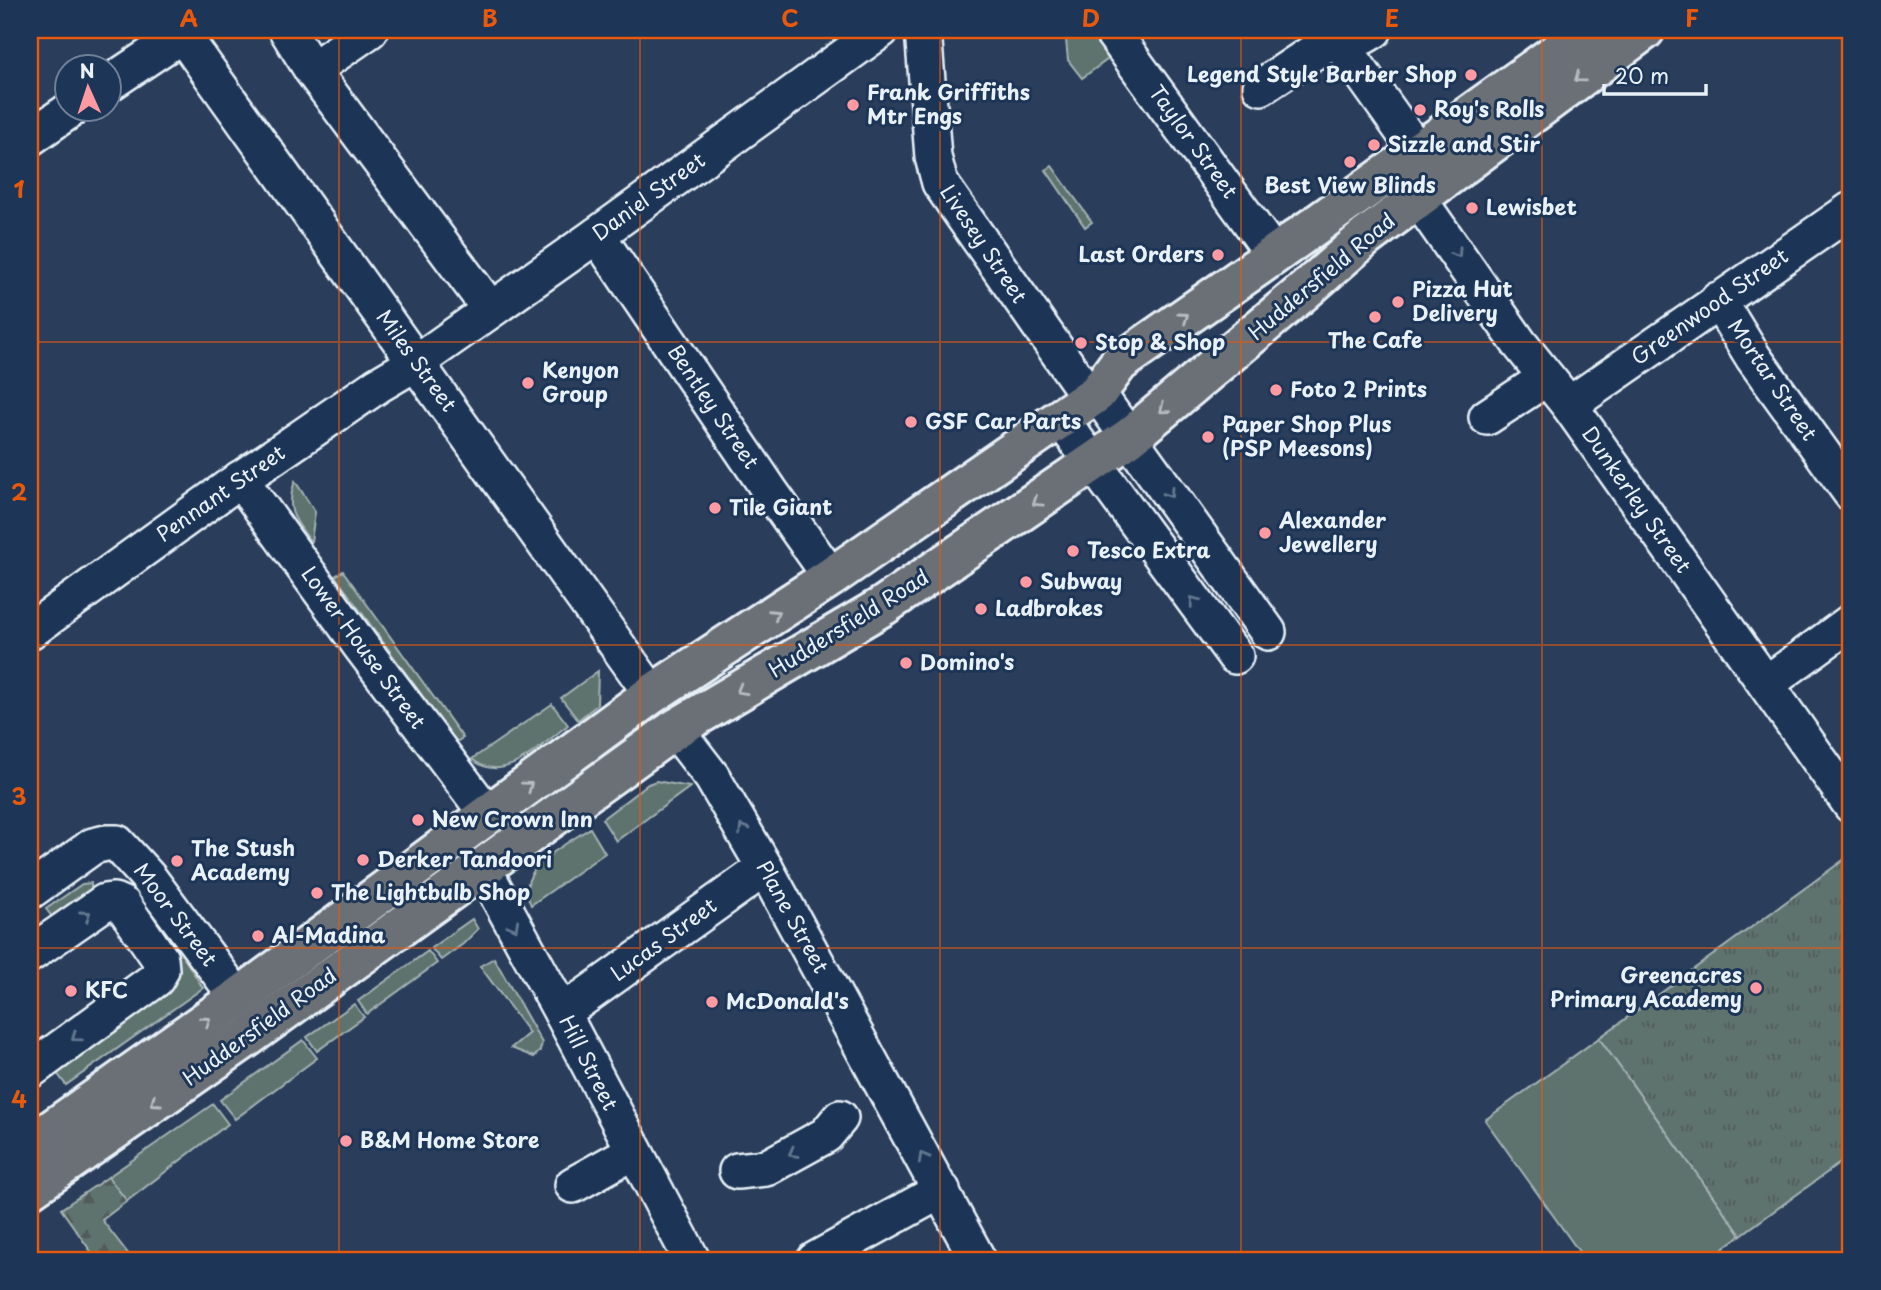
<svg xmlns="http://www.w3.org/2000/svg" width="1881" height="1290" font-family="'Playpen Sans',sans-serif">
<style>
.green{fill:#5f736e;stroke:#a4b2b3;stroke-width:2}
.forest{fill:url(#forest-firs);stroke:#a4b2b3;stroke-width:2}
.park{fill:url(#park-tufts);stroke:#a4b2b3;stroke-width:2}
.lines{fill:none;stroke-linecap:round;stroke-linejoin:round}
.minor-casing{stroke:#e8f1f8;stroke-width:40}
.major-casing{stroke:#e8f1f8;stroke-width:44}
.minor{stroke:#1d3557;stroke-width:35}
.major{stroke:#6b6f74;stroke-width:38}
.oneway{stroke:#b6bdc3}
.oneway2{stroke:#64778f}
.grid{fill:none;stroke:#e8590c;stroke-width:2;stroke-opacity:0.55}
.poi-dot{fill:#ff9aa2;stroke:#1d3557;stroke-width:2.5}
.labels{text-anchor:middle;stroke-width:6;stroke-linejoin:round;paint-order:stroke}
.poi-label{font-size:21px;font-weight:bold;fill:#e8f1f8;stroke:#1d3557;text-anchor:start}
.street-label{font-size:21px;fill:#e8f1f8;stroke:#1d3557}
.neatline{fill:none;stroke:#e8590c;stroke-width:2.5}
.grid-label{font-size:23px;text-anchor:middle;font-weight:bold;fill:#e8590c}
</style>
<defs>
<pattern id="forest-firs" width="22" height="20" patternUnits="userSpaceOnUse" patternTransform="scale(1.75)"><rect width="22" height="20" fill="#5f736e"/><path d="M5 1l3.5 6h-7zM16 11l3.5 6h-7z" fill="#515b5a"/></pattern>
<pattern id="park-tufts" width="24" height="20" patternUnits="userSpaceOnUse" patternTransform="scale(1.75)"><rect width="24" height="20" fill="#5f736e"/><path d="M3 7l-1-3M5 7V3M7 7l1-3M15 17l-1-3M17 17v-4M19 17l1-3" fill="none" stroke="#515b5a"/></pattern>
</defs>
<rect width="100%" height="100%" fill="#2a3d5b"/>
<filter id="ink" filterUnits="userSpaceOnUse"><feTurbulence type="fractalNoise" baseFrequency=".0143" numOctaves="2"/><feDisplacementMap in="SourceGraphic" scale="14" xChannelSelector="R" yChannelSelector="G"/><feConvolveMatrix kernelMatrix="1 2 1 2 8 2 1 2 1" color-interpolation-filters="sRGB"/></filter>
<g filter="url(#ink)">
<g class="green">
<polygon points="1065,30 1090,30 1111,57 1082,78 1068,60"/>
<polygon points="1052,166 1092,222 1085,227 1046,170"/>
<path d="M295,481l20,31 -4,30c-17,-23 -26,-32 -16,-61z"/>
<polygon points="343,571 463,738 456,742 335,576"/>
<polygon points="598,671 597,705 578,720 561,698"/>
<path d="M552,704l16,21c-26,19 -64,62 -96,34z"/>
<polygon points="656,781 690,787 616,841 602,819 648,784"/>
<path d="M590,828l15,25 -74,52c-19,-36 35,-60 59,-77z"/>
<polygon points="91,883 91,897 56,922 46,909 82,884"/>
<polygon points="472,919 478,929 463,944 441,960 431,948"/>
<polygon points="152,924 173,940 203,988 66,1085 51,1065 169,985"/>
<polygon points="428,951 437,963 367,1014 358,1001"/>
<polygon points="494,958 542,1043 540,1051 534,1057 511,1048 529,1033 480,966"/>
<polygon points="354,1004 364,1017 317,1051 307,1037"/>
<polygon points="1599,1038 1741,1235 1707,1260 1585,1260 1485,1120"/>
<polygon points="303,1040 317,1058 235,1119 220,1100"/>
<polygon points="213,1104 228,1124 127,1201 108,1177"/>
</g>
<polygon class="forest" points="108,1177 127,1201 102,1220 133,1260 97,1260 61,1209"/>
<polygon class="park" points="1849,856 1851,859 1851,1155 1741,1235 1599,1038"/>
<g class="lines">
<g class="minor-casing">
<g id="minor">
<polyline points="179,30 652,694"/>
<polyline points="287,30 312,70 490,309"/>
<polyline points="923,30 933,157 940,183 1090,398"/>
<polyline points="1111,30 1274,255"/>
<polyline points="1364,36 1374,30"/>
<polyline points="312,70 370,30"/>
<polyline points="108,84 189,30"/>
<polyline points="1261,87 1336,37 1417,151"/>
<polyline points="30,138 73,108"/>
<polyline points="1417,197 1519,343 1569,405 1851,805"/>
<polyline points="597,235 770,491 831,577"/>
<polyline points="1718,300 1753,357 1851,493"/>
<polyline points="1097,393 1268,632"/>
<polyline points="1569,405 1851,210"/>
<polyline points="1487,417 1546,378"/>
<polyline points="1060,418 1235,656"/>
<polyline points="240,479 360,645 488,815"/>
<polyline points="30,631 232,485 378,385 417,362 597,235 881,30"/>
<polyline points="1766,684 1851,622"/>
<polyline points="675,729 712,777 765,868 978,1260"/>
<polyline points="480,868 491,883 562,1013 692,1260"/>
<polyline points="30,891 93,846 106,843 117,843 148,877 238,998"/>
<polyline points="30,954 105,902 114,901 123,905 160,959 161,970 156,979 32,1069 30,1068"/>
<polyline points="562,1013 765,868"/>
<polyline points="737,1171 766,1168 826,1135 840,1118"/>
<polyline points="573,1185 634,1151"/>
<polyline points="815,1260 942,1190"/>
</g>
</g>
<g class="major-casing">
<g id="major">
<polyline points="30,1145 238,998 652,694 831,577 1090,398 1097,393 1119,363 1274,255 1588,30"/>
<polyline points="30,1189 248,1037 675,729 883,606 1130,437 1303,292 1366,237 1645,30"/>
</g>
</g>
<use href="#minor" class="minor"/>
<use href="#major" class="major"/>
</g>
<defs><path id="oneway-chevron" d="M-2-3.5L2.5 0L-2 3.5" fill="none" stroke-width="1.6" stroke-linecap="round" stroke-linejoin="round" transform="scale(1.75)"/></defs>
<g class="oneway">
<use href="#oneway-chevron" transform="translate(1579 78) rotate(144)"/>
<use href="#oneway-chevron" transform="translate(1184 317) rotate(-35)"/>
<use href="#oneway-chevron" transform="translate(1164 409) rotate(141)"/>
<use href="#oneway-chevron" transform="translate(1037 502) rotate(146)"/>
<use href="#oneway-chevron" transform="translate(775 614) rotate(-33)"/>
<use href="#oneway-chevron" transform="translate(741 690) rotate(150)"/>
<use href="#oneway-chevron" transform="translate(528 786) rotate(-37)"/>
<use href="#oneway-chevron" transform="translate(206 1021) rotate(-35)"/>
<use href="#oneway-chevron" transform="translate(155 1102) rotate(145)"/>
</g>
<g class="oneway2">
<use href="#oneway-chevron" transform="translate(1457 253) rotate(56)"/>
<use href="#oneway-chevron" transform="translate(1169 493) rotate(55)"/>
<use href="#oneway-chevron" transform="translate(1194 601) rotate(-127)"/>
<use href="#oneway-chevron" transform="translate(743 829) rotate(-121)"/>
<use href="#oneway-chevron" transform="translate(86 915) rotate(-35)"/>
<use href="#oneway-chevron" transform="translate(514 926) rotate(61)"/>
<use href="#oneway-chevron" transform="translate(76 1037) rotate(144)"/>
<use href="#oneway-chevron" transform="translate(793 1153) rotate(151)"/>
<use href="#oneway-chevron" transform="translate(923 1157) rotate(-119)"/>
</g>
</g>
<path class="grid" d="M339,30v1230M640,30v1230M940,30v1230M1241,30v1230M1542,30v1230M30,342h1821M30,645h1821M30,948h1821"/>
<g class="poi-dot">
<circle cx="1471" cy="75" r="7"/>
<circle cx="853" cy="105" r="7"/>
<circle cx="1420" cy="110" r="7"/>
<circle cx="1374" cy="145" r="7"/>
<circle cx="1350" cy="162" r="7"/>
<circle cx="1472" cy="208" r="7"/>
<circle cx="1218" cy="255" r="7"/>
<circle cx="1398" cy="302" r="7"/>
<circle cx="1375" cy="317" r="7"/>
<circle cx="1081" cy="343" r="7"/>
<circle cx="528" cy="383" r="7"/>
<circle cx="1276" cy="390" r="7"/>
<circle cx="911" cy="422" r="7"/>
<circle cx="1208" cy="437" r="7"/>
<circle cx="715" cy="508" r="7"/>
<circle cx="1265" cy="533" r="7"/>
<circle cx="1073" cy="551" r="7"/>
<circle cx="1026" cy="582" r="7"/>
<circle cx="981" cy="609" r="7"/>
<circle cx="906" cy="663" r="7"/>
<circle cx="418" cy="820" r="7"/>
<circle cx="363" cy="860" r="7"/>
<circle cx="177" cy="861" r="7"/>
<circle cx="317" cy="893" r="7"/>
<circle cx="258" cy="936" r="7"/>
<circle cx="1756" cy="988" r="7"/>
<circle cx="71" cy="991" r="7"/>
<circle cx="712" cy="1002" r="7"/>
<circle cx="346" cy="1141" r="7"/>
</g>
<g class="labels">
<g class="poi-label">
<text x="1457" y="82" text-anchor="end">Legend Style Barber Shop</text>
<text x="867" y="100">Frank Griffiths<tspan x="867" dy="24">Mtr Engs</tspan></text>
<text x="1434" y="117">Roy's Rolls</text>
<text x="1388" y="152">Sizzle and Stir</text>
<text x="1350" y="193" text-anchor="middle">Best View Blinds</text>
<text x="1486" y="215">Lewisbet</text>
<text x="1204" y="262" text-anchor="end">Last Orders</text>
<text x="1412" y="297">Pizza Hut<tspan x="1412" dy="24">Delivery</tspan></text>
<text x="1375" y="348" text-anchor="middle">The Cafe</text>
<text x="1095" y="350">Stop &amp; Shop</text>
<text x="542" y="378">Kenyon<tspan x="542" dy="24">Group</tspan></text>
<text x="1290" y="397">Foto 2 Prints</text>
<text x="925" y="429">GSF Car Parts</text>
<text x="1222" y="432">Paper Shop Plus<tspan x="1222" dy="24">(PSP Meesons)</tspan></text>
<text x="729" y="515">Tile Giant</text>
<text x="1279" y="528">Alexander<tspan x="1279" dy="24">Jewellery</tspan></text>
<text x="1087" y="558">Tesco Extra</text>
<text x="1040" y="589">Subway</text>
<text x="995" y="616">Ladbrokes</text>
<text x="920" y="670">Domino's</text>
<text x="432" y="827">New Crown Inn</text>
<text x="191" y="856">The Stush<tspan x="191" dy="24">Academy</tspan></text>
<text x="377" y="867">Derker Tandoori</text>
<text x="331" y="900">The Lightbulb Shop</text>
<text x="272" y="943">Al-Madina</text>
<text x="1742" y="983" text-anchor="end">Greenacres<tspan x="1742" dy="24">Primary Academy</tspan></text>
<text x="85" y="998">KFC</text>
<text x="726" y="1009">McDonald's</text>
<text x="360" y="1148">B&amp;M Home Store</text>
</g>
<g class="street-label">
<text transform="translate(1193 142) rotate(54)" y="7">Taylor Street</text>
<text transform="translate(649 197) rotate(-36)" y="7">Daniel Street</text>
<text transform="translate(983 244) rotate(56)" y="7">Livesey Street</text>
<text transform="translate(1322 277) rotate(-40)" y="7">Huddersfield Road</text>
<text transform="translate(1710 307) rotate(-35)" y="7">Greenwood Street</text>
<text transform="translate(416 361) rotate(54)" y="7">Miles Street</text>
<text transform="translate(1772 380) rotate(56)" y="7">Mortar Street</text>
<text transform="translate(713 407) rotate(56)" y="7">Bentley Street</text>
<text transform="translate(221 494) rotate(-35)" y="7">Pennant Street</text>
<text transform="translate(1636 500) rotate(55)" y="7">Dunkerley Street</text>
<text transform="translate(849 624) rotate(-32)" y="7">Huddersfield Road</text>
<text transform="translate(363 648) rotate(54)" y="7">Lower House Street</text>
<text transform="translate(175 915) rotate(53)" y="7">Moor Street</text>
<text transform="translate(792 917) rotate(61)" y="7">Plane Street</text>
<text transform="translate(664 940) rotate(-36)" y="7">Lucas Street</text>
<text transform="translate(260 1027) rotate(-36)" y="7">Huddersfield Road</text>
<text transform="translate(588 1063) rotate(63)" y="7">Hill Street</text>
</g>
</g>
<rect width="1881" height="1290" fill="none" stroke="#1d3557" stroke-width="77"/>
<g transform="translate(88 88) rotate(357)"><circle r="33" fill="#1d3557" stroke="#6e8097" stroke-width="2"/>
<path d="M0-5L12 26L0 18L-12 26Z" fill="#ff9aa2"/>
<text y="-10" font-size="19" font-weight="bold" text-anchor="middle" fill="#e8f1f8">N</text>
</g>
<path d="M1604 84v10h102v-10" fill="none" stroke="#e8f1f8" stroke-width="3.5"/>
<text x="1615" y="84" font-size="21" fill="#e8f1f8" stroke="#1d3557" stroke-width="5" paint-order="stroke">20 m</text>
<rect x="38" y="38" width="1804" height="1214" class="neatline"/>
<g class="grid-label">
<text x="189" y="27">A</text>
<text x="490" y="27">B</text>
<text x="790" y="27">C</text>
<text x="1091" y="27">D</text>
<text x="1392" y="27">E</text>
<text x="1692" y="27">F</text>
<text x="19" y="198">1</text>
<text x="19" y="501">2</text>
<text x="19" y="805">3</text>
<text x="19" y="1108">4</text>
</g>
</svg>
